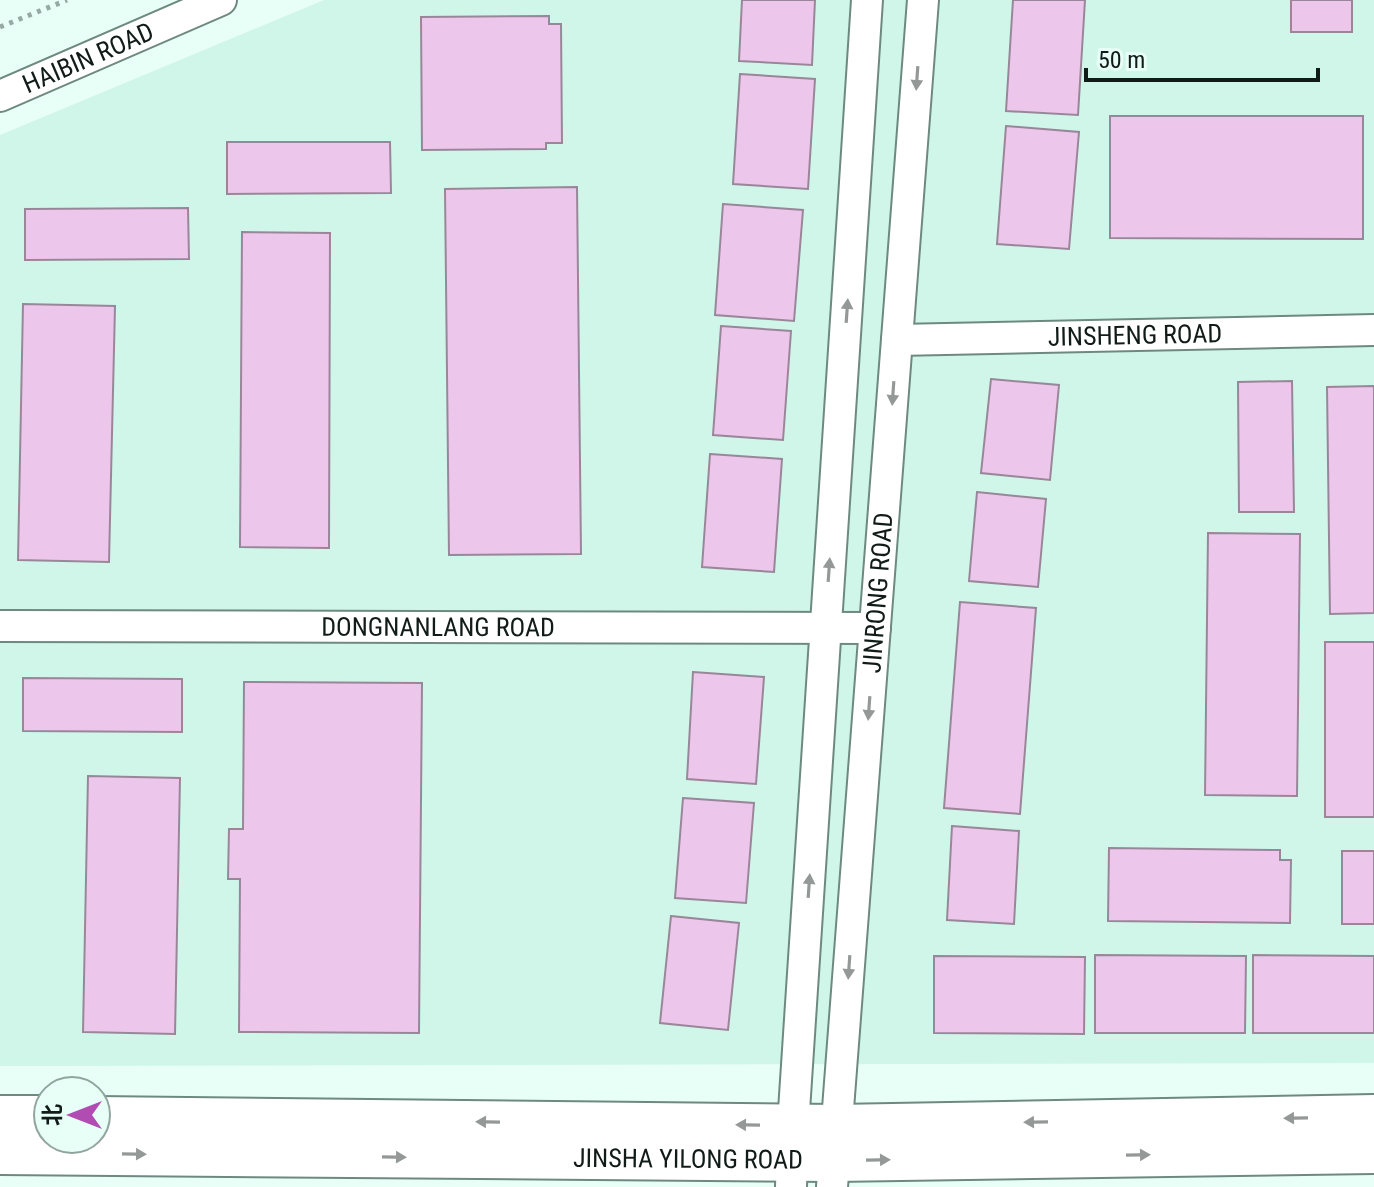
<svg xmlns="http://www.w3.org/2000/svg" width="1374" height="1187" font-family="'Roboto Condensed','Noto Sans SC',sans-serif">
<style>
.built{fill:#cff6e9}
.building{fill:#ecc7eb;stroke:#998799;stroke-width:2}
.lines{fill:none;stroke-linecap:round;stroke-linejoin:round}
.street-casing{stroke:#6e8980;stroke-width:34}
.secondary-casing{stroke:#6e8980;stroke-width:46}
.path{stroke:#96a9a3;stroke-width:5;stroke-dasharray:4 6;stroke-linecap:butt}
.street{stroke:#fff;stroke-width:30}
.secondary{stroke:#fff;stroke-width:42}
.oneway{fill:#949998}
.labels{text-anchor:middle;stroke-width:6;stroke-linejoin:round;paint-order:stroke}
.street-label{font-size:26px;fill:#111c19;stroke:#e7fff7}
</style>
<rect width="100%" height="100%" fill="#e7fff7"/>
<polygon class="built" points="324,0 1374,0 1374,1063 0,1066 0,135"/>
<g class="building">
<polygon points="742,0 815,0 812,65 739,61"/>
<polygon points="1013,0 1085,0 1078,115 1006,111"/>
<rect x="1291" y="0" width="61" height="32"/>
<polygon points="549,16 549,24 561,24 562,143 546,143 546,149 422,150 421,17"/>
<polygon points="740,74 815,79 808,189 733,184"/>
<polygon points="1110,116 1363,116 1363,239 1110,238"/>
<polygon points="1006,126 1079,132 1069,249 997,244"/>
<polygon points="227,142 390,142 391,193 227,194"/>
<polygon points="577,187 581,554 449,555 445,189"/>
<polygon points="723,204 803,210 794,321 715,315"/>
<polygon points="188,208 189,259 25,260 25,209"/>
<polygon points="242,232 330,233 329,548 240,547"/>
<polygon points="23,304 115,306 109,562 18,560"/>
<polygon points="721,326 791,331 783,440 713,435"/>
<polygon points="991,379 1059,385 1050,480 981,473"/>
<polygon points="1292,381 1294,512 1239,512 1238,382"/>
<polygon points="1374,386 1374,613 1330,614 1327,387"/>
<polygon points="710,454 782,459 774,572 702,567"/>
<polygon points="977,492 1046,499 1038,587 969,581"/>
<polygon points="1208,533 1300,534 1297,796 1205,795"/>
<polygon points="960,602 1036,608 1020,814 944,808"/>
<rect x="1325" y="642" width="49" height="175"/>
<polygon points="693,672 764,677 756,784 687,779"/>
<polygon points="23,678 182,679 182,732 23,731"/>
<polygon points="244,682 422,683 419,1033 239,1032 240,879 228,879 229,829 243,829"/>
<polygon points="88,776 180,778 175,1034 83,1032"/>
<polygon points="683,798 754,803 746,903 675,898"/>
<polygon points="952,826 1019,831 1014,924 947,920"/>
<polygon points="1109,848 1280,850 1280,860 1291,860 1290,923 1108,921"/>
<rect x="1342" y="851" width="32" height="73"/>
<polygon points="671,916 739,923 728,1030 660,1023"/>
<polygon points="1095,955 1246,956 1245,1033 1095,1033"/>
<polygon points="1253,955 1374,956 1374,1033 1253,1033"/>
<polygon points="934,956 1085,957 1084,1034 934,1033"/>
</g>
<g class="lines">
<g class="street-casing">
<g id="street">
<path id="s1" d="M0,96l221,-96"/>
<path id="s2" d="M897,340l477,-10"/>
<path id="s3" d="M0,626l875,2"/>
<polyline points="791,1187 793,1126 867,0"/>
<path id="s4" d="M832,1187l91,-1187"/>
</g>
</g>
<g class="secondary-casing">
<g id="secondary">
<polyline points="0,1117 48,1117"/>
<polyline points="96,1118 837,1126 1374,1116"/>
<path id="s5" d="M0,1153l834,7 540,-8"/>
</g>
</g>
<polyline class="path" points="0,27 67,0"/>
<use href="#street" class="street"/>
<use href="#secondary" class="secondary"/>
</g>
<defs><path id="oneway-solid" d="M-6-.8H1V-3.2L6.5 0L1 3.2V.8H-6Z" transform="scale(2)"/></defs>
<g class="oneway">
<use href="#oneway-solid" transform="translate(917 78) rotate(94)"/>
<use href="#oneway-solid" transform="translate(847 311) rotate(-86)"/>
<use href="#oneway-solid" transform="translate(893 393) rotate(94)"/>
<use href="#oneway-solid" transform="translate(829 570) rotate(-86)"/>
<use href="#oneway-solid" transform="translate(869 708) rotate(94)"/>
<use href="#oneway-solid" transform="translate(809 886) rotate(-86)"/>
<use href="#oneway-solid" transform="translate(849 967) rotate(94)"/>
<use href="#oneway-solid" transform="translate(1296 1118) rotate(179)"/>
<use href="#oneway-solid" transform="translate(488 1122) rotate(-179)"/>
<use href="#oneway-solid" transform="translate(1036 1122) rotate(179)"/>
<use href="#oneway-solid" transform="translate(748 1125) rotate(-179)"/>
<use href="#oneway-solid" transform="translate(134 1154) rotate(1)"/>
<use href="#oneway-solid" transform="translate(1138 1155) rotate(-1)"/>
<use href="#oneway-solid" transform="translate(394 1157) rotate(1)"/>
<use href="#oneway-solid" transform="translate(878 1160) rotate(-1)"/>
</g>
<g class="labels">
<g class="street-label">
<text dy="9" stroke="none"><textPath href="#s1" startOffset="96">HAIBIN ROAD</textPath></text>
<text dy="9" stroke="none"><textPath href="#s2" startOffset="238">JINSHENG ROAD</textPath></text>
<text dy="9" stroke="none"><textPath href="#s4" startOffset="596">JINRONG ROAD</textPath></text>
<text dy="9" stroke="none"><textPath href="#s3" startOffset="438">DONGNANLANG ROAD</textPath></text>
<text dy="9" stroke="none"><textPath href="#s5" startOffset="688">JINSHA YILONG ROAD</textPath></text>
</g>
</g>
<g transform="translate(72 1115) rotate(270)"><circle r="38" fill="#e7fff7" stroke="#91a49e" stroke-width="2"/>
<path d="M0-6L14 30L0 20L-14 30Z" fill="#b04cb2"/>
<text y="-12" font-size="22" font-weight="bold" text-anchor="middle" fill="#111c19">北</text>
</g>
<path d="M1086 68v12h232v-12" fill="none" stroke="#111c19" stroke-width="4"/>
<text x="1098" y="68" font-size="24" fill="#111c19" stroke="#e7fff7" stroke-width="6" paint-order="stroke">50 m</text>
</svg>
